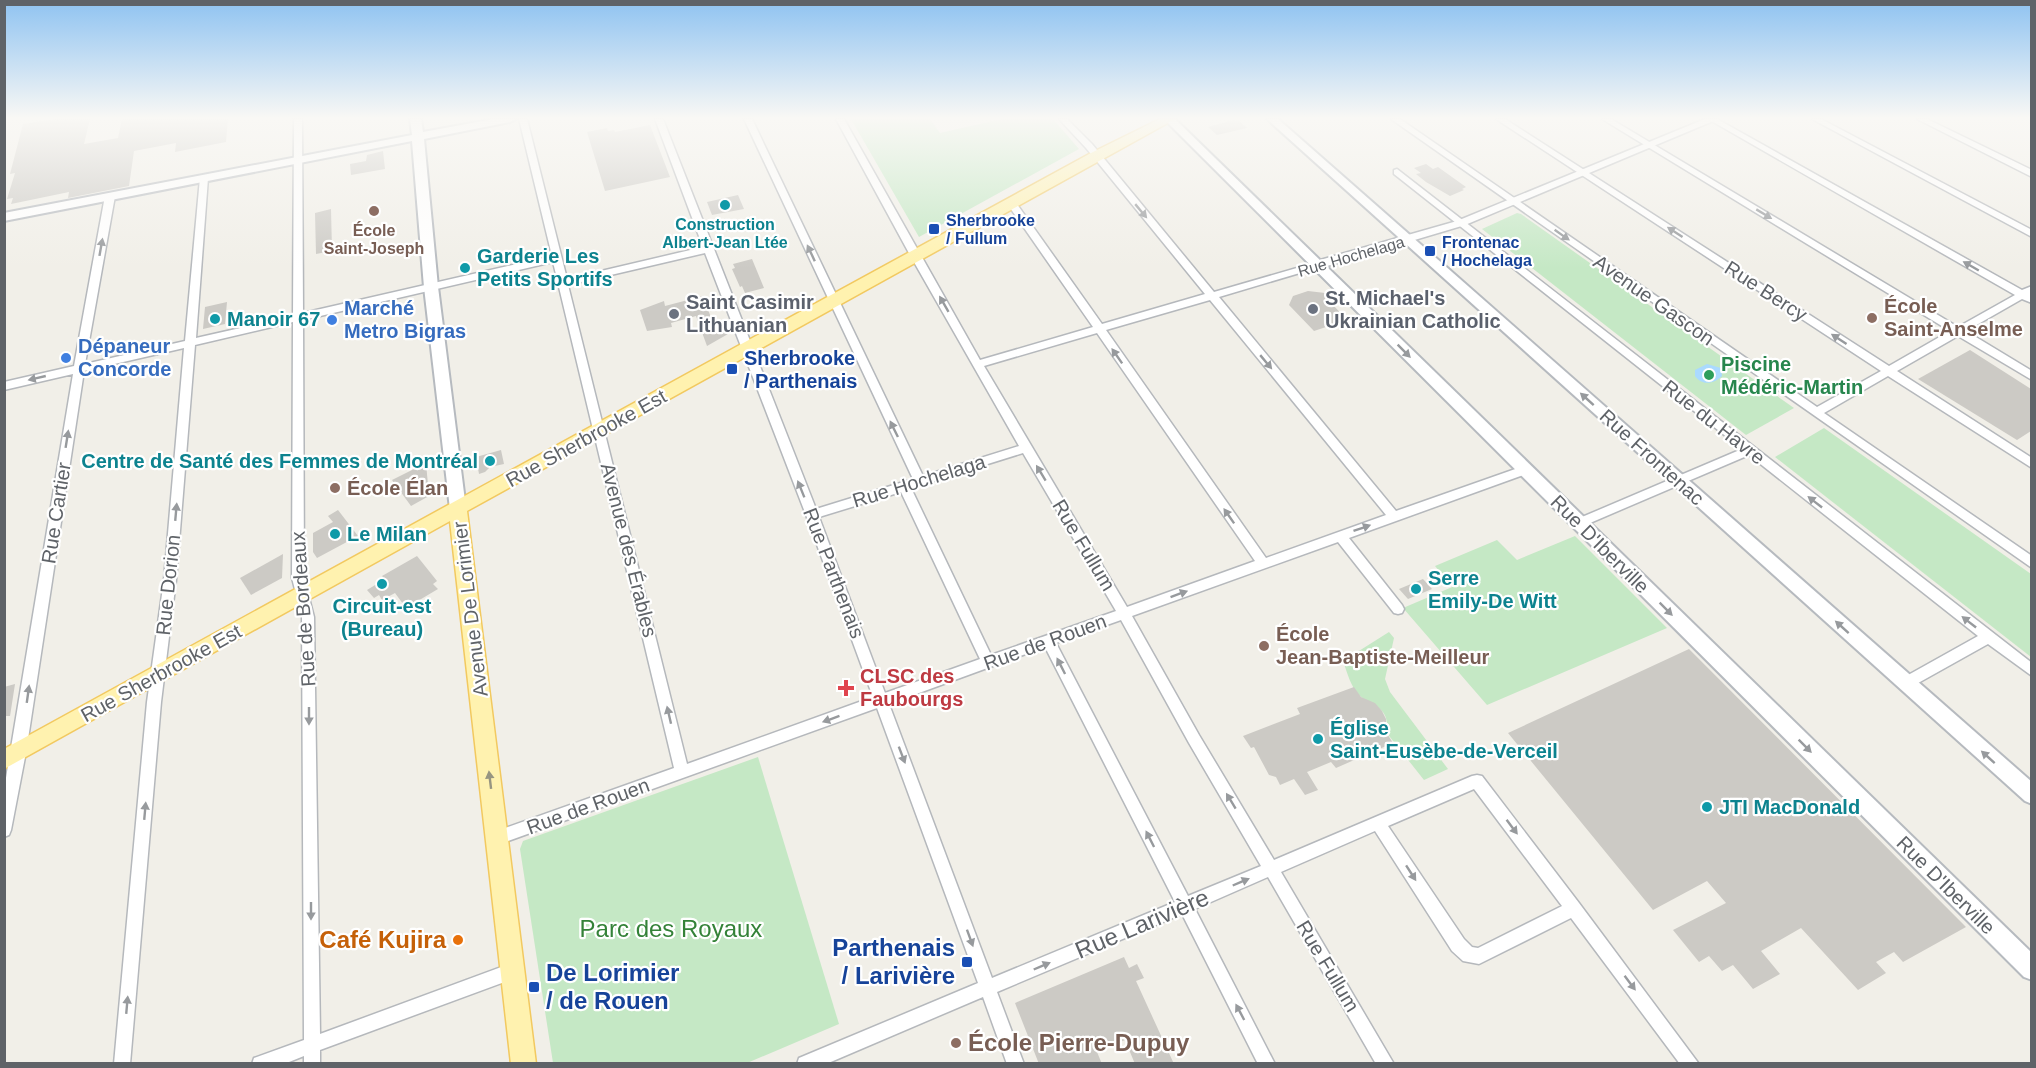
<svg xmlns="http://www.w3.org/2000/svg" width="2036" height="1068" font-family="Arial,sans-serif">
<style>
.green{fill:#c5e8c5}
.water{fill:#aadaff}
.building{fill:#cccac5}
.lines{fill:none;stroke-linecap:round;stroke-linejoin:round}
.minor-casing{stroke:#b5b8bc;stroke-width:3}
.tertiary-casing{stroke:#b5b8bc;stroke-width:3}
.secondary-casing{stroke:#b6babf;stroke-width:4}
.primary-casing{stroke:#f2c960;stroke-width:3}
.minor{fill:#fff;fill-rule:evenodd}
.tertiary{fill:#fff;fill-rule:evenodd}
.secondary{fill:#fff;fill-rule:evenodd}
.primary{fill:#fff2af;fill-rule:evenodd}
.oneway{fill:#979a9d}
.oneway2{fill:#979581}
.culture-dot{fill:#0f9aa8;stroke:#fff;stroke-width:2}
.education-dot{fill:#8d6e63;stroke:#fff;stroke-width:2}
.transit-dot{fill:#1a4fb4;stroke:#fff;stroke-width:2}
.worship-dot{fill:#6b7280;stroke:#fff;stroke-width:2}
.shop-dot{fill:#3f7fe0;stroke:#fff;stroke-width:2}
.leisure-dot{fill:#2e9e5b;stroke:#fff;stroke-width:2}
.health-dot{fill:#e0444e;stroke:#fff;stroke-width:2}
.food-dot{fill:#e8710a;stroke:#fff;stroke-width:2}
.labels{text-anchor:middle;stroke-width:4.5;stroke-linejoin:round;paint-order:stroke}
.far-transit-label{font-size:16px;font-weight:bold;fill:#164399;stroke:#fff;text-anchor:start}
.far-culture-label{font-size:16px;font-weight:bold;fill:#0d838f;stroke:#fff}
.far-education-label{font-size:16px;font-weight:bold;fill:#785e54;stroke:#fff}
.far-street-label{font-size:16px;fill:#5f6368;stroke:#fff}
.culture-label{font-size:20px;font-weight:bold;fill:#0d838f;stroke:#fff;text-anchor:start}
.street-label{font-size:20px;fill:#5f6368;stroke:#fff}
.worship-label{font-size:20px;font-weight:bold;fill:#5b616d;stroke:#fff;text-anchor:start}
.education-label{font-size:20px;font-weight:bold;fill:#785e54;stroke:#fff;text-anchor:start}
.shop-label{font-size:20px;font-weight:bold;fill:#366cbe;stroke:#fff;text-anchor:start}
.transit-label{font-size:20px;font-weight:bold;fill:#164399;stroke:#fff;text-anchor:start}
.leisure-label{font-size:20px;font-weight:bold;fill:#27864d;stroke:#fff;text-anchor:start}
.health-label{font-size:20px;font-weight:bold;fill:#be3a42;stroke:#fff;text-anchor:start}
.near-street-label{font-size:24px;fill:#5f6368;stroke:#fff}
.near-park-label{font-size:24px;fill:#348238;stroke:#fff}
.near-food-label{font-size:24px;font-weight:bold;fill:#c56008;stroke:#fff;text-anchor:end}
.near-transit-label{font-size:24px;font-weight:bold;fill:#164399;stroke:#fff;text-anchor:end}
.near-education-label{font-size:24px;font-weight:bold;fill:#785e54;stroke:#fff;text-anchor:start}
</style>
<rect width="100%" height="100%" fill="#f1efe8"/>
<g class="green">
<polygon points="851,119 930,119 940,133 1002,119 1053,119 1079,149 919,237"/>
<polygon points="1517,213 1521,214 1794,408 1746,435 1482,229"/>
<polygon points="1824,428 2031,574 2031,657 1775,457"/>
<polygon points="1575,536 1667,628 1487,705 1403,608 1478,576 1468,577 1450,584 1435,566 1497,540 1517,560"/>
<path d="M1389,632l5,6 -9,41 5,13 58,77 -24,11 -38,-48c5,-24 -12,-25 -26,-36 -9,-8 -13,-24 -17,-35z"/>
<polygon points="758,757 839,1024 747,1063 553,1063 520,849 523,841"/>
</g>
<path class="water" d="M1707,364l14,4 1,8c-8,8 -20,10 -27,0v-6z"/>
<g class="building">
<polygon points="55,119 90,119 84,144 118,138 122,119 228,119 226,142 175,152 176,143 134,151 129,186 68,198 69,192 11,204 13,198 7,199 15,173 10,174 23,124"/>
<polygon points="1237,119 1247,128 1217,135 1208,127"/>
<polygon points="650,125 670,177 605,191 587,132 607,128 608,131 614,130 615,132"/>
<polygon points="383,151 385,169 351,175 350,164 366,161 367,155"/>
<polygon points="1426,164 1433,169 1438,167 1466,187 1462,189 1464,190 1450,196 1426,182 1416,174 1421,173 1414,168"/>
<polygon points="738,195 744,209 712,215 707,202"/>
<polygon points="331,209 332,251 316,254 315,213"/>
<polygon points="752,259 764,288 745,293 742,286 740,287 732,269 735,268 733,264"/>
<polygon points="1308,291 1325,293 1337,305 1334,306 1347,320 1314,331 1289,305 1293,296"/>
<polygon points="703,296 713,323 723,321 728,334 707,346 696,316 671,323 672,327 647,331 640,310 664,301 665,306"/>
<polygon points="227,302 225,324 203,329 205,307"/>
<polygon points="1970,350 2031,389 2031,431 2017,440 1918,379"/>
<polygon points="501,450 504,464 490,467 485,472 479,474 476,457"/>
<polygon points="426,463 429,496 411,506 392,480"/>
<polygon points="338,510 358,536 317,558 313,552 313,533 333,522 328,516"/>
<polygon points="283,554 282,578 251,595 240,578"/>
<polygon points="417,556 437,581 433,584 438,589 406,608 395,593 382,600 379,595 374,598 367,590 385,579 382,576"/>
<polygon points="1423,579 1432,589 1408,599 1399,589"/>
<polygon points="1689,649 1966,927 1903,962 1894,952 1876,962 1886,973 1858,990 1801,928 1761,951 1780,974 1753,989 1733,965 1722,971 1709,956 1699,962 1673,930 1726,903 1707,881 1653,910 1508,733"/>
<polygon points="15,684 10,716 4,716 4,687"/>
<polygon points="1354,687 1361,697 1375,703 1382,711 1386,719 1386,732 1393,743 1336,768 1331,762 1307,772 1318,790 1305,795 1294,779 1280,785 1276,777 1269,775 1254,747 1251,748 1243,736 1300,714 1297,708"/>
<polygon points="1124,957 1129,968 1137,964 1144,978 1136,981 1174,1064 1135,1064 1125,1040 1097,1052 1102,1064 1039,1064 1015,1003"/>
</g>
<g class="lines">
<g class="minor-casing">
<g id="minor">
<path d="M294,119h8l1,194 249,-57 -33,-137h8l40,160 136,-32 -48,-128h8l153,390 97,-30 -169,-360h8l171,357 96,-30 -109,-191 -74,-136h8l136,241 113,-33 -87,-125 2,-2h6l88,124 103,-30 -119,-146 -27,-29h8l25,25 122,148 100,-29h6v4l-101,30 177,214 125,-44h8l2,3 -2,3 -180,65 53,67 2,4 -2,4 -4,1 -4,-1 -56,-71 -206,74 67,119 75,125 198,-84 5,-1 5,1 97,127 120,161h-19l-109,-146 -92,46 -16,-3 -11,-10 -77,-120 -94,41 113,192h-18l-108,-187 -73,32 80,155h-17l-76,-150 -185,78 27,72h-17l-24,-67 -157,67h-29l2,-6 179,-75 -101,-275 -380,137 -5,-2 -2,-5 2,-5 5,-2 177,-63 -121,-506 -250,58 1,258 10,39 6,417 192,-71 6,2 2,6 -2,6 -198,73v14h-16v-8l-20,8h-32l2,-6 50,-18 -2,-423 -10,-39 1,-256 -98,23 -19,235 -15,122 -31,362h-16l33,-362 17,-122 20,-232 -100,23 -58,381 -15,78 -2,5 -5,2v-47l69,-416 -69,16v-8l70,-16 31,-170 5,-3 5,3 -30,168 100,-23 15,-163 4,-3 4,3 -12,160 97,-22zM705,253l101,262 67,182 -186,67 -119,-479zM1210,300l176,215 -120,43 -160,-228zM1097,333l158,228 -128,46 -143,-241zM1023,453l93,158 -125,44 -80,-167zM901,492l79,167 -95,34 -66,-176zM1121,620l68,123 72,123 -73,30 -132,-253zM1045,647l130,255 -183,76 -103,-274zM1474,789l88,117 -84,42 -6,-1 -8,-8 -76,-113z"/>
<polygon points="1391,119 1400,119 1817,407 1881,371 1496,119 1505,119 1889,366 1950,331 1602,119 1611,119 1958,327 2015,295 1708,119 1717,119 2022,290 2032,286 2030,295 2032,303 2022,299 1966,331 2032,371 2032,380 1958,336 1897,371 2032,458 2032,468 1888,376 1824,413 2032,556 2032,568"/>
<polygon points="1812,119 1821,119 2032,230 2032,237"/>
<polygon points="1917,119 1927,119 2032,170 2032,177"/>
<polygon points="1397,169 2032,663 2032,676 1988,644 1911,687 1906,689 1901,687 1899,683 1901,679 1978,636 1749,455 1583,526 1575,526 1573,523 1575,520 1742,449 1394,174 1394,170"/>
</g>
</g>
<g class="tertiary-casing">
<polygon id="tertiary" points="1705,119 1718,119 1465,225 1317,269 1311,265 1313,262 1457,221"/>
</g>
<g class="secondary-casing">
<g id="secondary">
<polygon points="410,119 421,119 423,132 494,119 516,119 510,122 424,139 438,287 466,509 464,513 458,515 452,513 450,509 424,287 412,141 4,221 4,213 412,135"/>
<polygon points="1164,119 1175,119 2032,953 2032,980 2024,977"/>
<polygon points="1267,119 1278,119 2032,782 2032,804 2025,801"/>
</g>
</g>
<g class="primary-casing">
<polygon id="primary" points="1160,119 1175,119 467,511 536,1064 511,1064 450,521 4,769 4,749 756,336 1091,153"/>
</g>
<use href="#minor" class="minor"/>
<use href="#tertiary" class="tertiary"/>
<use href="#secondary" class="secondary"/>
<use href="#primary" class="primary"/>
</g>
<defs><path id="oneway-solid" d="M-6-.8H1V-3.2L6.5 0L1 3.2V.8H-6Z" transform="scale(1.5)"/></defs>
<g class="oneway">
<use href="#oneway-solid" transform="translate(1141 211) rotate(50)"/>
<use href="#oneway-solid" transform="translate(1764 214) rotate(31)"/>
<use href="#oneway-solid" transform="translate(1675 232) rotate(-147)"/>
<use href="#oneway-solid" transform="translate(1562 235) rotate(35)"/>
<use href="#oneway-solid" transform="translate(101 247) rotate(-80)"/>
<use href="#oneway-solid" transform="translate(811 253) rotate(-115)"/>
<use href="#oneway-solid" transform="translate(1971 266) rotate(-150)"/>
<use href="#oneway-solid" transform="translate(944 304) rotate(-120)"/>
<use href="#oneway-solid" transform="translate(1839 339) rotate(-147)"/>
<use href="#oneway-solid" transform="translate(1404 351) rotate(45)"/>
<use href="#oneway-solid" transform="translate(1117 356) rotate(-125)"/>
<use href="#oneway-solid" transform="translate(1266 362) rotate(50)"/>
<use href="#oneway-solid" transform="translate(37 378) rotate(167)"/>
<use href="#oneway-solid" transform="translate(1587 399) rotate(-138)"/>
<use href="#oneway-solid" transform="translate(894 429) rotate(-116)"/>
<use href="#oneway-solid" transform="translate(67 439) rotate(-81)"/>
<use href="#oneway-solid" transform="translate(1041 473) rotate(-121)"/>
<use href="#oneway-solid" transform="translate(801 489) rotate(-112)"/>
<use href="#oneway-solid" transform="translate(1815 502) rotate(-142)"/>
<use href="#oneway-solid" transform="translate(176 512) rotate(-85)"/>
<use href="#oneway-solid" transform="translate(1229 516) rotate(-125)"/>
<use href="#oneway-solid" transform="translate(1362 528) rotate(-19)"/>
<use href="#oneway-solid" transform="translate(1179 594) rotate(-20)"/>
<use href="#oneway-solid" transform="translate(1666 609) rotate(45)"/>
<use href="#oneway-solid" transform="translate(1969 622) rotate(-142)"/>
<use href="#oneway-solid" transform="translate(1842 627) rotate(-138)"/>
<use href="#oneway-solid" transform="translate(1061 666) rotate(-117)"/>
<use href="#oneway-solid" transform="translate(28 694) rotate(-82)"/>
<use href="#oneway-solid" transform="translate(669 715) rotate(-103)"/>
<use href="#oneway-solid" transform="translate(309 716) rotate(90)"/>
<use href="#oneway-solid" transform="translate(831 719) rotate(160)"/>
<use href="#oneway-solid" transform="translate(1805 746) rotate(45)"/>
<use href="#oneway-solid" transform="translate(902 755) rotate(69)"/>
<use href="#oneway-solid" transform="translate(1988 757) rotate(-138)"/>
<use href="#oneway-solid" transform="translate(1231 801) rotate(-121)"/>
<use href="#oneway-solid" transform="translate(145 811) rotate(-85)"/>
<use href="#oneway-solid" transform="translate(1512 827) rotate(53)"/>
<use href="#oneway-solid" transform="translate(1150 839) rotate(-117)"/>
<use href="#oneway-solid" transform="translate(1411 873) rotate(57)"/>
<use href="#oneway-solid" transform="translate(1241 882) rotate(-23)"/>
<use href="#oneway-solid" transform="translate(311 911) rotate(90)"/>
<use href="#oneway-solid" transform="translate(970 938) rotate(70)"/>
<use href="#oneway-solid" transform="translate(1042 966) rotate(-23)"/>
<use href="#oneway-solid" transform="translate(1630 983) rotate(53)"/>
<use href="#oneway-solid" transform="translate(127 1005) rotate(-85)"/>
<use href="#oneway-solid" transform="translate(1240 1012) rotate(-118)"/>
</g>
<use class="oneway2" href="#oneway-solid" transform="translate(490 780) rotate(-97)"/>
<linearGradient id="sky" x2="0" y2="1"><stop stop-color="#8fc3f1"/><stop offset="0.44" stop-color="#f9f8f5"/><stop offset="1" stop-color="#f9f8f5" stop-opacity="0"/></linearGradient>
<rect width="2036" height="268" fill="url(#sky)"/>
<g class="culture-dot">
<circle cx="725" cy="205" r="6"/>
<circle cx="465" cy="268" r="6"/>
<circle cx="215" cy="319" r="6"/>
<circle cx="490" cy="461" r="6"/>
<circle cx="335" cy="534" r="6"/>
<circle cx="382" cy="584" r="6"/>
<circle cx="1416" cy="589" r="6"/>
<circle cx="1318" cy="739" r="6"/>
<circle cx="1707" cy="807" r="6"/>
</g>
<g class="education-dot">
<circle cx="374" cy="211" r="6"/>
<circle cx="1872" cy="318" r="6"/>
<circle cx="335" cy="488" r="6"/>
<circle cx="1264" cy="646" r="6"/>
<circle cx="956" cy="1043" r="6"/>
</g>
<g class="transit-dot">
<rect x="928" y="223" width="12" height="12" rx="3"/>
<rect x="1424" y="245" width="12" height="12" rx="3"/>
<rect x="726" y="363" width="12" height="12" rx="3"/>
<rect x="961" y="956" width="12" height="12" rx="3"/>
<rect x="528" y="981" width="12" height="12" rx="3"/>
</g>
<g class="worship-dot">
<circle cx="1313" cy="309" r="6"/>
<circle cx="674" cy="314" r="6"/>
</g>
<g class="shop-dot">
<circle cx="332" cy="320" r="6"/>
<circle cx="66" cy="358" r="6"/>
</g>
<circle class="leisure-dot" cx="1709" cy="375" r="6"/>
<path class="health-dot" d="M843 679h6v6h6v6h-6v6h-6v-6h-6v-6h6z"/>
<circle class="food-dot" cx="458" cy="940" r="6"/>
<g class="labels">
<g class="far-transit-label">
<text x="946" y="226">Sherbrooke<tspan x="946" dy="18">/ Fullum</tspan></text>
<text x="1442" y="248">Frontenac<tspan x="1442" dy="18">/ Hochelaga</tspan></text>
</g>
<g class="far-culture-label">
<text x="725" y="230">Construction<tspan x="725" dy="18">Albert-Jean Ltée</tspan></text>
</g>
<g class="far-education-label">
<text x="374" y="236">École<tspan x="374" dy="18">Saint-Joseph</tspan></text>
</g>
<g class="far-street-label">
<text transform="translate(1351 256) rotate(-16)" y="6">Rue Hochelaga</text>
</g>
<g class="culture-label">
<text x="477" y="263">Garderie Les<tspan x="477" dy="23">Petits Sportifs</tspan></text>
<text x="227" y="326">Manoir 67</text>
<text x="478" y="468" text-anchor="end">Centre de Santé des Femmes de Montréal</text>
<text x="347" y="541">Le Milan</text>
<text x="1428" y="585">Serre<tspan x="1428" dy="23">Emily-De Witt</tspan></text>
<text x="382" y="613" text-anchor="middle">Circuit-est<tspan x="382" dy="23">(Bureau)</tspan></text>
<text x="1330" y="735">Église<tspan x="1330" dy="23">Saint-Eusèbe-de-Verceil</tspan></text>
<text x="1719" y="814">JTI MacDonald</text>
</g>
<g class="street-label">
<text transform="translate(1766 291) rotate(33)" y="7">Rue Bercy</text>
<text transform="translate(1654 300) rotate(35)" y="7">Avenue Gascon</text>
<text transform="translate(1714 422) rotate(38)" y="7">Rue du Havre</text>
<text transform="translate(586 438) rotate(-29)" y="7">Rue Sherbrooke Est</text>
<text transform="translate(1652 457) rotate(42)" y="7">Rue Frontenac</text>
<text transform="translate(919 481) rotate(-17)" y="7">Rue Hochelaga</text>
<text transform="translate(56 513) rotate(-81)" y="7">Rue Cartier</text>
<text transform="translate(1600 544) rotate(45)" y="7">Rue D'Iberville</text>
<text transform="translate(1084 545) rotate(59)" y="7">Rue Fullum</text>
<text transform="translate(629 550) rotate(76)" y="7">Avenue des Érables</text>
<text transform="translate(834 573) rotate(69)" y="7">Rue Parthenais</text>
<text transform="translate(168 585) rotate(-84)" y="7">Rue Dorion</text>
<text transform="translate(303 609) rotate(-94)" y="7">Rue de Bordeaux</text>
<text transform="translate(470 609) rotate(-97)" y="7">Avenue De Lorimier</text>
<text transform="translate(1045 642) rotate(-20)" y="7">Rue de Rouen</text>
<text transform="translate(161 673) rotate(-29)" y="7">Rue Sherbrooke Est</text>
<text transform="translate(588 806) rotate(-20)" y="7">Rue de Rouen</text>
<text transform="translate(1946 885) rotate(45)" y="7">Rue D'Iberville</text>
<text transform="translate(1328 966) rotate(59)" y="7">Rue Fullum</text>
</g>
<g class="worship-label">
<text x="1325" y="305">St. Michael's<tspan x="1325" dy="23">Ukrainian Catholic</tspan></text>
<text x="686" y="309">Saint Casimir<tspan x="686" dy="23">Lithuanian</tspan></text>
</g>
<g class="education-label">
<text x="1884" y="313">École<tspan x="1884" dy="23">Saint-Anselme</tspan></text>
<text x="347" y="495">École Élan</text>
<text x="1276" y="641">École<tspan x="1276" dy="23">Jean-Baptiste-Meilleur</tspan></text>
</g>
<g class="shop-label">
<text x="344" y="315">Marché<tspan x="344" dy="23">Metro Bigras</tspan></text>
<text x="78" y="353">Dépaneur<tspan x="78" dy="23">Concorde</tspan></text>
</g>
<g class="transit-label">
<text x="744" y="365">Sherbrooke<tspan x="744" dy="23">/ Parthenais</tspan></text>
</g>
<g class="leisure-label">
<text x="1721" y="371">Piscine<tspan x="1721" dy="23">Médéric-Martin</tspan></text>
</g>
<g class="health-label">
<text x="860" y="683">CLSC des<tspan x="860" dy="23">Faubourgs</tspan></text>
</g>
<g class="near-street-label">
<text transform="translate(1142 924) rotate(-23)" y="8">Rue Larivière</text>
</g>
<g class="near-park-label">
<text x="671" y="937">Parc des Royaux</text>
</g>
<g class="near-food-label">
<text x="446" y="948">Café Kujira</text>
</g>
<g class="near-transit-label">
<text x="955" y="956">Parthenais<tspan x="955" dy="28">/ Larivière</tspan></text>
<text x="546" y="981" text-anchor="start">De Lorimier<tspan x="546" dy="28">/ de Rouen</tspan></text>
</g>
<g class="near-education-label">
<text x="968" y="1051">École Pierre-Dupuy</text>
</g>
</g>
<rect width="2036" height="1068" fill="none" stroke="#5f6368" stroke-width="12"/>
</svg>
